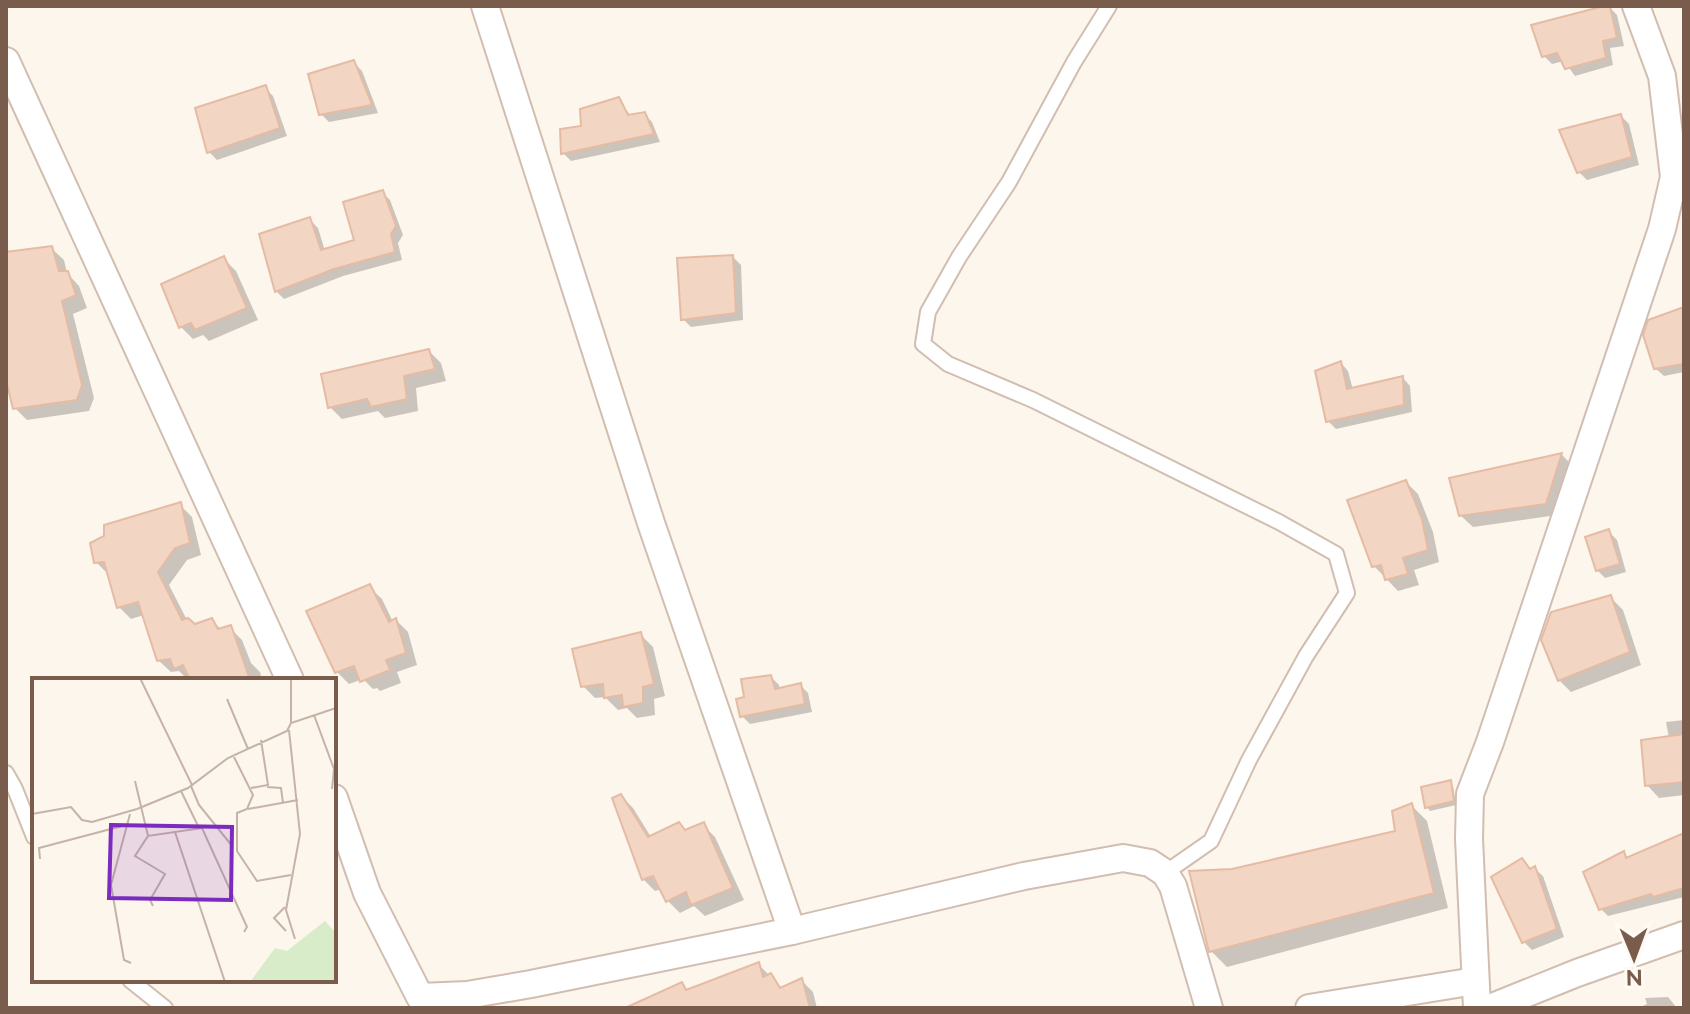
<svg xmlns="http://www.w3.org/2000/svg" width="1690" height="1014" font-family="Raleway,sans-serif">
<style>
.shadow{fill:#0003}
.building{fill:#f3d5c3;stroke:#e6bba3;stroke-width:2}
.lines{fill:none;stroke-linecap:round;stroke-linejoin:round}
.service-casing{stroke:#d1beb0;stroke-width:18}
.minor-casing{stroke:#d1beb0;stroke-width:30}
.service{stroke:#fff;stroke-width:14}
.minor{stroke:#fff;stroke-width:26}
.inset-road{fill:none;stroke:#c5b3a7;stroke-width:2}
.view{fill:#7b2cbf;fill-opacity:0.15;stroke:#7b2cbf;stroke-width:4}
.inset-edge{fill:none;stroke:#7a5c4d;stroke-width:4}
</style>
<rect width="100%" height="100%" fill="#fdf6ec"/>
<g class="shadow">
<polygon points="1609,7 1617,15 1624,46 1610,48 1613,65 1575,76 1564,61 1552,64 1544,56"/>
<polygon points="354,63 362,71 378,113 329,122 321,114"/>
<polygon points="265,88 273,96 287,136 217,160 209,152"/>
<polygon points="618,100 631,116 644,114 652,122 660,142 571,161 563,153 583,128"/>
<polygon points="1621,116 1629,124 1639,165 1587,180 1579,172"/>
<polygon points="382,192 390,200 403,235 398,243 402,260 343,276 284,299 276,291 310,220 318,228 325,251 356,241"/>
<polygon points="51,248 64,260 67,273 79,286 87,308 73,314 94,398 89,411 27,420 15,408 6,372 6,254"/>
<polygon points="733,257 741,265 743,320 691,327 683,319"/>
<polygon points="224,259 236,271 258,320 209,341 203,335 193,339 181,327"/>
<polygon points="1684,309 1684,372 1664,376 1655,368"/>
<polygon points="429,351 441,363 446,381 416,388 418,411 385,418 378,411 342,419 330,407"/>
<polygon points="1341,363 1348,371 1353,390 1403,378 1410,386 1412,412 1336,429 1328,421"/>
<polygon points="1562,455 1574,467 1557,515 1473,527 1460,515 1451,480"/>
<polygon points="1406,482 1418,494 1433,532 1439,562 1414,570 1419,585 1398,591 1374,566"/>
<polygon points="180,505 192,517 201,555 187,560 169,585 187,620 195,626 211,620 222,630 230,628 242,640 251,663 260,672 262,680 188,680 179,671 171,672 158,660 144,615 131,619 119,607 108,574 96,562"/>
<polygon points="1609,532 1617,540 1626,572 1605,578 1597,570"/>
<polygon points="369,587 382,599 393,622 396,620 408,632 417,665 397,672 401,683 380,691 377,688 373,689 363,679 349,684 337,672"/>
<polygon points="1610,597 1623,610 1641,665 1571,692 1559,680"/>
<polygon points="640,634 653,647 665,696 654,699 655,715 637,718 627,708 618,710 605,697 595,698 583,686"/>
<polygon points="771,677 779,685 780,690 800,685 808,693 812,712 750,724 742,716 746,699"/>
<polygon points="1684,720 1684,795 1659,798 1647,785 1669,738 1666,722"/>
<polygon points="1450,783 1453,786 1456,805 1430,811 1427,807"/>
<polygon points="621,796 633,808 651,837 686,832 703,825 715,837 744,900 705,916 694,906 680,913 668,901 662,889 655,891 643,879"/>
<polygon points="1411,805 1427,821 1448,908 1227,967 1211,951 1191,873 1232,871 1397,833"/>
<polygon points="1684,843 1684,897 1608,916 1600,908 1623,854 1628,859"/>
<polygon points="1522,860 1531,871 1535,869 1543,876 1564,937 1532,950 1524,942"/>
<polygon points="759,965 783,989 801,980 813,992 817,1008 629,1008 682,984 689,991"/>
<polygon points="1668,997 1677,1008 1638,1008 1647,1004 1645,998"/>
</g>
<g class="building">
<polygon points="1604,6 1610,6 1617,38 1603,41 1606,58 1565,69 1557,53 1542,57 1531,25"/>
<polygon points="354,60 372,105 319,115 308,74"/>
<polygon points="266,85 280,128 207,153 195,108"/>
<polygon points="619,97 628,115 645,112 654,134 561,154 560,129 581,126 580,109"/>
<polygon points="1621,114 1632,157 1577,173 1559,130"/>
<polygon points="383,190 396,226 391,234 395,252 334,269 275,292 259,234 310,217 321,250 354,240 343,202"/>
<polygon points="52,246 59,271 68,271 76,295 62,301 82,385 77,400 13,409 6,380 6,252"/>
<polygon points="733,255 736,313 681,320 677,258"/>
<polygon points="224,256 247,308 195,330 191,323 179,328 161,284"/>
<polygon points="1684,307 1684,364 1654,369 1643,335 1648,320"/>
<polygon points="429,349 435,369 404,376 407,399 371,407 367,399 328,408 321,374"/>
<polygon points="1341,361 1347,389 1403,376 1404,405 1326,422 1315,371"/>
<polygon points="1562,453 1546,504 1459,516 1449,478"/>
<polygon points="1406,480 1422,519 1428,550 1403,558 1408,574 1385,580 1381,565 1372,567 1347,500"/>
<polygon points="181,502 190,543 175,548 158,572 182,620 188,618 195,624 212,618 218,629 231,625 250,680 190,680 183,665 174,669 170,659 157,661 138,602 117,608 104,562 94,563 90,543 104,536 104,525"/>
<polygon points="1609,529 1620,564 1596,571 1585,537"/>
<polygon points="370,584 389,622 396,618 406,653 386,660 390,670 360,682 354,666 335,673 306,611"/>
<polygon points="1611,595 1630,652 1558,681 1541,640 1551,612"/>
<polygon points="641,632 654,684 643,687 643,703 623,707 622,695 604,698 603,684 581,687 572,649"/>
<polygon points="771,675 775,689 801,683 805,704 740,717 736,699 744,697 741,679"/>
<polygon points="1684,734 1684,782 1645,786 1641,740"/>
<polygon points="1451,780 1454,801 1425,808 1421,787"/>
<polygon points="621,794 648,837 679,822 685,830 704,822 733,888 691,905 686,892 666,902 653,876 642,880 612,798"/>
<polygon points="1412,803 1434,893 1209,952 1189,871 1232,869 1395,831 1392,811"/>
<polygon points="1684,833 1684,888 1653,897 1651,894 1599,910 1583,872 1624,851 1626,858"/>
<polygon points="1522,858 1530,869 1535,866 1557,929 1522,943 1491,877"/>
<polygon points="759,962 763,977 771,973 780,988 802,978 810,1008 625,1008 682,982 686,990"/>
</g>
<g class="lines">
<g class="service-casing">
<g id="service">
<polyline points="1109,6 1074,62 1009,182 959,257 928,312 923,344 948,364 1033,400 1279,522 1336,554 1347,593 1306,656 1249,760 1211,841 1165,873"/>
<polyline points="6,773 15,789 34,837"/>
<polyline points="130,980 165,1008"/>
</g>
</g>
<g class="minor-casing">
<g id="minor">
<polyline points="485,6 651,523 792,931"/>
<polyline points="6,61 290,680"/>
<polyline points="334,798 367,893 420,997 467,995 531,984 792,931 1024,876 1123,858 1150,863 1165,873 1173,886 1209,1008"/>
<polyline points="1309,1008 1475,981"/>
<polyline points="1477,1008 1469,839 1470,794 1490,742 1662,229 1674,177 1662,76 1636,6"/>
<polyline points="1490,1008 1577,973 1684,935"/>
</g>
</g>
<use href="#service" class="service"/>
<use href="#minor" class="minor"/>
</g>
<g transform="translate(32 678)">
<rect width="304" height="304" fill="#fdf6ec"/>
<path d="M293,243l11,12v49h-86l25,-34 12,3z" fill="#d8ecc9"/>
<path class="inset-road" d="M108,0l52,107M259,0v45M195,21l21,50M282,37l20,54 -2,20M257,52l11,104 -14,76 9,29M201,77l20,40 -6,14 -10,4v38l20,30 34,-6M103,103l13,55 54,-8 45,99 -3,5M159,108l8,19 34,42M235,109l14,1 2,15M219,110l17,-3 -7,-45M149,113l18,37M216,131l50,-9M0,136l39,-7 11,13 10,2 45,-13 51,-21 40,-30 59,-27 4,-8 45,-15M98,136l-19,71 13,75 7,3M143,154l50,150M116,158l-13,20 30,18 -15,26 3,6M8,181l-1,-11 87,-23M253,229l-11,11 12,13"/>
<path class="view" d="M79,147l121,2 -1,73 -122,-2z"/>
<rect width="304" height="304" class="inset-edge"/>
</g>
<rect width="1690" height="1014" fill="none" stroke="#7a5c4d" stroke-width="16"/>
<g transform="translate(1634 958) rotate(179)" stroke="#fffaf3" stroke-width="6" paint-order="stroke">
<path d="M0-6L14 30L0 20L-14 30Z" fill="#7a5c4d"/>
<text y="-12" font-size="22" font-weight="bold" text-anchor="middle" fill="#7a5c4d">N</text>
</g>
</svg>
